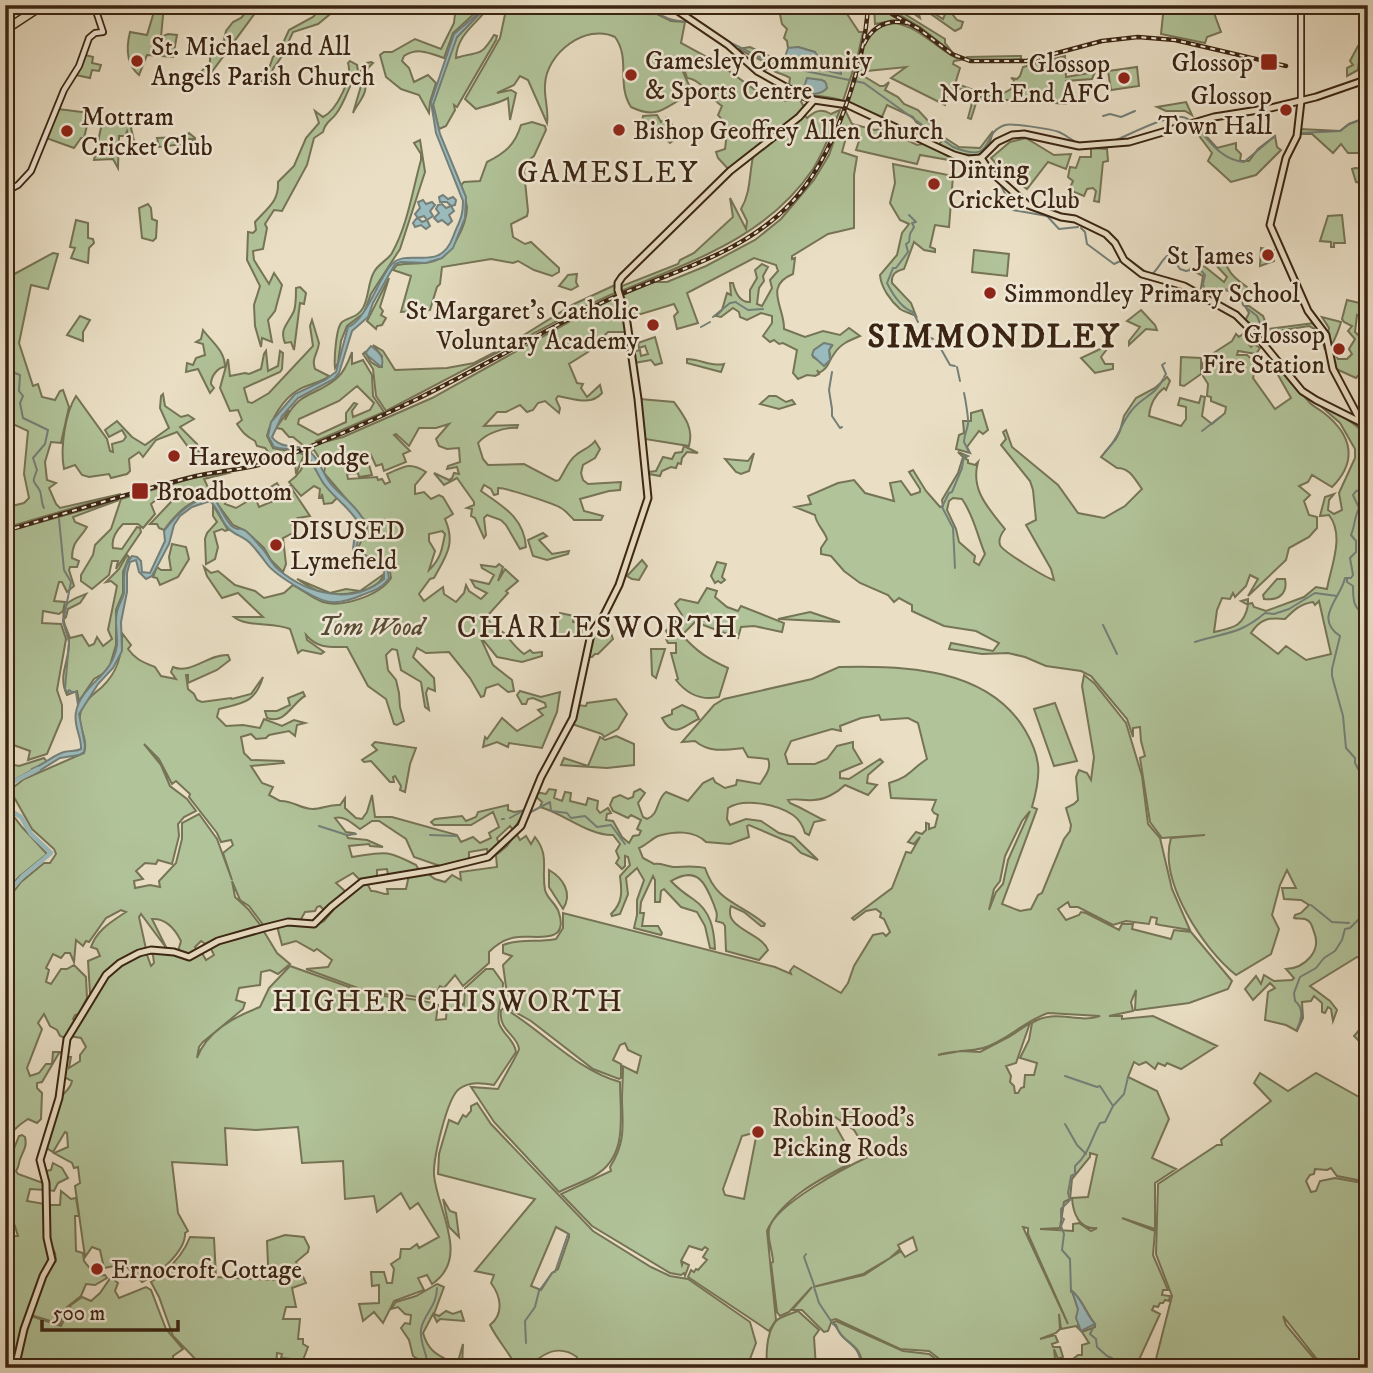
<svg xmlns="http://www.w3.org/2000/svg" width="1373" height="1373" font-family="'IM FELL DW Pica',serif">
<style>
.green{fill:#b1c399;stroke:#767456;stroke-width:2;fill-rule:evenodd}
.water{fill:#9abbbd;stroke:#747f79;stroke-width:2}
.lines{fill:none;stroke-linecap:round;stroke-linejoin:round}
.stream{stroke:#747f79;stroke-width:2}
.river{stroke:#9abbbd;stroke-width:4.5}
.secondary-casing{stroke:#3a2412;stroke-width:8}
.primary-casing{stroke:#3a2412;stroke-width:9}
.highway-casing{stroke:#3a2412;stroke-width:10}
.secondary{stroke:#f1ead9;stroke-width:4.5}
.primary{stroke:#eadfc5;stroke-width:5}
.highway{stroke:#eadfc5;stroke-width:7}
.rail-casing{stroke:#3a2412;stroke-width:4.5}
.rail{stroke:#f1ead9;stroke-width:2;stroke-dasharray:5;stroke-linecap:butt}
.primary-bridge-casing{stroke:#3a2412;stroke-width:9;stroke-linecap:butt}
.primary-bridge{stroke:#eadfc5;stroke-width:5}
.poi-dot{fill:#8f2418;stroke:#f1ead9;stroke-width:2.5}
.labels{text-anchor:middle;stroke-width:5;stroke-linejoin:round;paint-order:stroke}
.poi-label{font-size:26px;fill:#3a2412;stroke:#f1ead9;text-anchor:start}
.park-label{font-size:26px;font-style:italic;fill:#584c34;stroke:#f1ead9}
.quarter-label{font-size:30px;letter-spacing:2px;fill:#3a2412;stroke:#f1ead9}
.district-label{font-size:33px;font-weight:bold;letter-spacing:2px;fill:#3a2412;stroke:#f1ead9}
</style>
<rect width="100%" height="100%" fill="#eadfc5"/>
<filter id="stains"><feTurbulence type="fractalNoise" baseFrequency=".00286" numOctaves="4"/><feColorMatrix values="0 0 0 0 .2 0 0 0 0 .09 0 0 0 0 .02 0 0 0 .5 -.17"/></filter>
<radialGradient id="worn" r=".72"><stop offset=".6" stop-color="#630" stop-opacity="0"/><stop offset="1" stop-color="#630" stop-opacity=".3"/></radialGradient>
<g class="green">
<path d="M156,5h8l-3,32 7,-3 9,1 -4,22 -26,-2 -8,20c-13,-11 -13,-27 -9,-43l17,3z"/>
<polygon points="252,5 261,5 211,73 207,77 201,77 199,85 197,76 210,62 210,57 224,40 226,31 233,22 241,18"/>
<polygon points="324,5 347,5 334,11 318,24 293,32 282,56 273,69 270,80 260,83 266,77 273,57 279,52 289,30 313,17"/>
<path d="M456,5h23l-4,8 -22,20 -9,25c-15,-5 -26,-11 -40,-2l-2,5 7,7 5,14 14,-7 8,8 -6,19 -1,11 -10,-18 -18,-6 -15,-12 -6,-22 4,-3h8l23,-13 26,10 13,-26z"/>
<path d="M488,5h2c-12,19 -33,28 -34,53 22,-8 23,2 38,-23l3,1 -1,4 -39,67 -3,-2 1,5 -9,16 -7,3 -6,-25 20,-58 4,-9z"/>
<path d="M507,5h124l19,9 3,-2 18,9 14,1 -4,21 37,20 48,35 22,3 10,-5 6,11 -3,4 6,7c8,-7 14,-10 24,-4l9,-4 -2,5c-8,18 -14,37 -25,54 -46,68 -118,91 -192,122l1,-5 56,-22 2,-4 14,-7 39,-36 -3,-19 16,31 1,-8 -6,-12c10,-17 8,-34 12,-52l-1,-4 -22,18 -12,-13 -2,-6 9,-3c2,-14 3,-24 -7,-34l4,-9c-13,-8 -19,-26 -35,-28l-5,-16 1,10 10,22c-26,8 -31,28 -62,13 -15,-23 0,-48 -16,-70 -29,-14 -69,16 -70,48 -1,13 4,25 2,38l-19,-43 -8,-4 -6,9 -17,8 14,-3 5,3 -6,27 -2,-22c-11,6 -20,7 -32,11l-11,-10 35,-61z"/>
<path d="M778,5h63l18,27h4l-5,23 -15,46c-19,-8 -35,-1 -54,-16l1,-7c-7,-5 -17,-4 -20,-12l-7,6 4,-9 -29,-14 12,-2 34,16 57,10 -16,-11 -11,-2 1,-8 -17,-5 -7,3 -3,-2 -1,-7 -3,-3 3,-9 -5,-5zM807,79l17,2 -7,12 -12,-1z"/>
<polygon points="874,5 879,5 904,22 892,21 875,24"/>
<polygon points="883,5 890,5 945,39 945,43 953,53 920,27"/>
<polygon points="914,5 921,5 943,19 949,5 962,5 953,15 957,20 963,22 961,28 955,31 918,5 918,11 920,18 913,13"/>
<polygon points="1164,5 1211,5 1221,32 1207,37 1205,43 1161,34"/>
<path d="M894,23c28,4 41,26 66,37l-6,1 -1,3 7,4 -4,13 2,15h-11l-2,9 -54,-27 15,-11 -49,5 23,14h4l5,-4 -4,8 13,7 6,7 14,6 14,15 -3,6 -13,-9 -3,-5 -26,-12 -5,12 -34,-14c3,-19 11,-59 25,-71 6,-6 13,-7 21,-9z"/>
<path d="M9,39c3,20 6,33 -4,52v-49z"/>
<polygon points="1368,40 1368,52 1360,53 1358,70 1347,76 1347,68 1353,65 1350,61 1358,46"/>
<polygon points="85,55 93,57 92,63 101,65 99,71 92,70 90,78 76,75"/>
<polygon points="1021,56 1021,59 990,62 966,59 967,57"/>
<polygon points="1065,56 1066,77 1095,72 1092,79 1066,81 1066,104 1018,100 977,100 971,119 968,118 973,99 972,90 959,89 958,84 976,91 980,97 1002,94 1011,89 1014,80 1011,78 1017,79 1020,76 1023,67"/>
<path d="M350,61l7,4 1,6c-9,13 -12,30 -22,43 -5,7 -11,8 -13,18l-9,6 -7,27 -25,46 -8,-1 -9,14 2,4 -4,21 -10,2 1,9 15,24 5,-11 8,12 -7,26 -7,9 4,22 -10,-4 -1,9 -6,-21 -1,-21 6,-19 -13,-26 1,-28 5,1 3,-3 -1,-8c12,-14 24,-20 23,-40l16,-16 12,-28 13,-15 -4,-12 8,6c14,-7 30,-40 25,-54z"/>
<path d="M371,62l2,1c-12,10 -5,16 -8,28 -2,8 -9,15 -12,22l8,-27 -1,-14 7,-9z"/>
<polygon points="1137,67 1139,86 1111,90 1108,71"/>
<polygon points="1186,102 1192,115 1185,111 1166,111 1157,107"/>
<polygon points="58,109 90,113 84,138 81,138 74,148 46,138"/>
<path d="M844,112h2l6,12 23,6 11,-2 2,-5 10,5 -2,4 6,8 3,-1 12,6 11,-2 18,12 18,5 2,3 -46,-8 -3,9 -61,-14 3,-9 -12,-7 -5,18 15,5 -3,18v53l-26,6 -36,22v3l3,-1 -2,16c-30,12 -8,34 -9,55l21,8 18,-6 17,4 9,-7 11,8c-10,4 -20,8 -26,18 -6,8 -5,14 -15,19l-2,-3 2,4 -4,2 -8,-1 -9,4 -5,-6 4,-23 -14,-7 -4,1 -5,-4 -4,2 -7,-6 9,-13v-7l-11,-3 -14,7 -7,-3 -1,-5 -6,-4 -12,9 -5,-1 6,-6 5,-17 4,2 -1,-12h3c2,8 6,20 17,19v-12l7,-12 -2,-8 7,-6 6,3 -5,9 1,5 -5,7 -2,16 5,2 10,-18 -2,-8 8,-9 -2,-6 -22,-7 -67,35 11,30 -21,6 -3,-13 4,-4 -4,-8 -46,14v-6l-5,-1 3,21h-18l-20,20 -19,12 8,19 6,1 -2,4 6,9 13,-12 2,8c-11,13 -28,6 -44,3l-2,3 4,9 -1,5 -14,-12 -7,2 -5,7 -6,2 -7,-7 -14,7h-9l-13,14 34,-1 -1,3c-12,-1 -31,5 -39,15l5,16 5,6 36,-1 32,17 3,-1c6,-9 9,-19 17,-25 7,-6 14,-7 19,-14l5,8 -5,9 -12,7 -2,8 2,7 5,4 33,-2 -1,8 -11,1 -29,8 4,12 19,5 -2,4h-27c-4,-4 -8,-9 -13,-12 -6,-4 -57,-21 -63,-20v6l-4,1 -3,-6 -7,-4 -3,6c21,15 43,26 45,56l-6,2 -14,-24 -5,-5 -14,-5 -3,3 2,17 -2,3 -9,-20 -4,-2 1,-7 -5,-1 7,-3v-3l-17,-24 -13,7 -10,-12 15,7 3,-2 2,-5 5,1 -2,-7 -10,2 1,-3 12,-4 -1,-14 -12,1 -8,-3 -3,-7 13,-15 -13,4h-17l-10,18 -13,-12 -2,1 16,16 -7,3 3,8 -22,9 -2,-7 -6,2 -5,-11 -4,3 5,17 -13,2 -1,-4 -11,1 1,5 29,-2 1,3 4,-1 3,5 5,-2 -3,-8c17,-7 22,-13 39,-2l-11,13v9l9,-2 7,7 8,-4 4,2 10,17 -8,5c11,25 1,37 -11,59l-4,1 -11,15 5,7 19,-14 1,7 12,8 8,-9 2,-8 3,6 12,8 6,-6 -12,-6 -4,-7 18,4 5,-9 -12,-7 -1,-3 15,2 3,-3 4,3 -5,14 7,-12 13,12 -12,10 2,2 -20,22c1,14 11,12 19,21 6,8 9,12 17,18l6,-4 3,3 9,-1v4l-20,6 -25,-5 -13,-16h-2l11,24 19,15 2,11 -6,1 -10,-8 -12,4 -2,8 -3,1 -11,-19 -21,-26 -23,1 -9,-5 -4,9 21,21 1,13 -7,-3 -2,5 3,17 -4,-3 -4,-25 -20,-12 -4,-20 -5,-1 -6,6 2,15 8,10 3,13 1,14 4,14 -7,4 -3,-1 -8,-25 -18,-13 -21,-39c-17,0 -29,2 -41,-12l1,5 17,12 -3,2 -19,-4 -4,3 -8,-24c-15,-7 -45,-2 -56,-12h29l-25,-24 -16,5 -15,-22 -3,-9 7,6 7,-2 17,14 20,6 9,7 20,-5 9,-8c10,5 20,14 30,17 20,6 57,-7 68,-24l-2,-13 -23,-9 -8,-8 9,-20 -1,-6 -42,-49 1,-6 -11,-17 -4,1 -17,-14h-4l-7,-8 -6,-1 13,-18 -4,10c15,-31 32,-23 53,-43 7,-6 11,-17 14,-25v12l11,-4 9,15 1,21 11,16 -68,29 1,3 26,-7 89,-39 175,-97 46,-19h14l39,-16 49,-26 26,-21 33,-39 15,-25zM824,343l8,3 -3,4 1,5 -5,9 -12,-7 1,-7zM357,386l17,17 -4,7 -17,7 -1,-6 5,-7 -3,-1 -8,10v9l-28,13 -20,-11 1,-5 40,-18zM442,531l3,3c-3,15 -4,25 -16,36l6,-19 -6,-10v-7z"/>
<polygon points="657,115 661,122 666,118 673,126 668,131 674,140 670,143 648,122 642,125 643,116"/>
<polygon points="1368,117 1368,136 1363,138 1363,153 1348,153 1341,144 1333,153 1312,134 1300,134 1301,129 1340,131 1349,124"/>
<polygon points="129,119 135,145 131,145 127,131 125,136 119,136 118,168 113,159 94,160 102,123 126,124"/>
<path d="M532,122l13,4 1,4 -12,26 -7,5 -3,10 4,40 -1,5 -16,8 2,13 12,7 6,-2 28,26v4l-7,4 -18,-6 -16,-9 -5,2 -22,-4 -49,8 -2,17 -3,3 -7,23 -29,2 10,-36 -18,-6 4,-5c14,-3 24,0 37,-4 18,-5 33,-37 33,-54 -1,-8 -3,-15 -6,-22l3,-3 16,-1 7,-19c18,-9 28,-17 34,-37z"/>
<polygon points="1195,124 1217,148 1236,143 1236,149 1241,154 1240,161 1249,161 1258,149 1275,136 1277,147 1281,150 1256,175 1231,182 1208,161 1212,153 1191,125"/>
<polygon points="993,131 989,146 978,156 956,153 939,144 945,138 959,147 980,148"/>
<polygon points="189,133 195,138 195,145 191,145 193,139 186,139 183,144 159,147 157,138 184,137"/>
<polygon points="1026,138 1054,155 1071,154 1066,169 1048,162 1027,189 1000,168 991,158 1010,142"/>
<path d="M420,140l5,32 -25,77 -29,45 -7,19 -17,13 -6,15 -3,22 -3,5c-1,-9 1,-41 7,-46 9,-6 15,-4 21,-14 6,-11 5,-26 11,-36 4,-8 14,-12 18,-19 16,-29 20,-61 29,-93v-6l-7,-11z"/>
<polygon points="1091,148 1107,149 1108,161 1103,162 1099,202 1094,201 1096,191 1093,188 1087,189 1084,196 1069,190 1073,181 1068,177 1070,167 1076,168 1080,157 1091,157"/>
<path d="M893,164l60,12 -4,51 -14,-2 -5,22 5,2v3l-11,-2 -10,-8 -10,27c-8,2 -13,5 -12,14l19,20 5,13c-5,-3 -12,-4 -16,-7 -9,-8 -19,-21 -20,-34l17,-20 5,-22 7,-9 -9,-4 -10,-17 5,-20z"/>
<polygon points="1355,168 1368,169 1368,184 1356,182 1352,169"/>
<polygon points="148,204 151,208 152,219 157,221 156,238 153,241 142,238 139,208"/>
<polygon points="1342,215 1345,243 1334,243 1334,247 1331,247 1331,242 1320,241 1328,216"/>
<polygon points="76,220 88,223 88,238 93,239 94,243 89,248 88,263 71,258 75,248 70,247"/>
<polygon points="1261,248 1274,250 1274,261 1260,266"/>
<polygon points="974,250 1009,254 1007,276 972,272"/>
<polygon points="53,253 58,254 48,289 31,285 19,343 33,386 38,384 42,397 55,400 60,391 63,390 69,407 61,443 51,442 45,462 47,480 56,483 49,488 56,504 60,508 121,494 5,528 5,518 12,516 8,507 24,503 29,498 24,474 28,431 11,423 5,423 5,390 11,388 8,377 5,376 5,286 7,278"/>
<path d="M1224,254c1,16 10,24 23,33l-3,13 -3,1 -2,-6 -13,-5 -15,8 -11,-4 3,-18 -13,-7 2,-2 12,-1 20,16 3,-5 -14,-15z"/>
<polygon points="577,274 576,282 578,286 571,290 559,286 568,275"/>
<polygon points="389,278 380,307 383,311 381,315 386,318 382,325 377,326 376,329 367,321"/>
<polygon points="615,285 617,292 580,309 386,411 376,396 373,369 363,354 365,352 371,362 379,367 382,367 382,356 373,345 383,351 395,370 447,368 474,363 503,348 574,304"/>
<path d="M300,287l6,6 -2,11 -4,-1 -6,47 -3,-8 -6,1c-6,-14 3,-19 9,-32 2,-6 2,-17 2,-23z"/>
<path d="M1347,300l21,5v15l-11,-5 -2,17 13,13v18l-12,15 -22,-10 -6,-35 1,-5 -7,-11 19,5c-3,11 -6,16 -10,25l7,12h9l5,-5 -3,-5 6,-10 -7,-8 4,-5 -8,-4 -2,-3z"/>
<path d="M1245,306h4l14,10 5,13 46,-6 10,12 1,15 -2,-7 -5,-2 -2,-11 -7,-4 -26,4 2,9h9c-14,4 -27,0 -37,-11l-3,2 -9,-9 4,-8z"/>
<polygon points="1141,310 1155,325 1157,330 1146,329 1129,345 1129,341 1140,327 1127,321"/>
<polygon points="80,316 90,320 83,332 83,341 67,335"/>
<path d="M312,320l7,23c-1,11 -8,15 -4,26l14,7c-8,7 -21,8 -31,14 -15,9 -27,29 -31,46l6,12c10,3 25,2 31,7l-8,19 -1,-13 -13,-7 -32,9 18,-7 1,-3 -4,-5 -8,-2 -2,-5c-9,-5 -12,-8 -18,-17l5,-4 -4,-10 -8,1 -10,-23 8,-29 2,17 15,-3 4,1 12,-5 3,-15 2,-3 2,20 10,-5 2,-15 3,2 -1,16 -2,3 -36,16 4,14 4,1 17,-10 44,-47 -3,-20z"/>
<path d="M203,330c9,12 22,21 22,37 -7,0 -14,9 -14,17l3,4 -4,5 -12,-24 -12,3 1,-9 6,2 3,-7 9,-3 -2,-11 -7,-2 5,-3z"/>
<path d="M1244,333l7,7 -3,3 3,4 3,-3 6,4 -4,6 -18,-3 -1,4h10l8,7 20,-2c12,14 23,30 35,43 4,4 9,6 14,10 28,22 34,48 8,74l-20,-12 -4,7 -9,4 11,9 -6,6 5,14 8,2v11l-8,9 -20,11 -3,12 -38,36 10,-17 -8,-4 -4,11 -11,11 -2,-4 -3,6 -8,-1 -5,12 -3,22c18,-4 30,-5 34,-27l-7,-4 7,-2v5l4,-1 2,4 12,4 38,-14 12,-10 11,2c4,-23 18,-53 2,-74l-9,1 5,-19 9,-3 -5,6 -1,10 6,4 8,-4 -3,-17 16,-35v-9l-15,-26 -24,-21c19,10 38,19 52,35l-4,4c5,12 3,19 2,31 0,5 2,11 2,18l-7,4 1,6 6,5v471l-5,-17 -6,-2 -47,29 20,15 7,9 -4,11 -2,-12 -3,-2 -3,6 -3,-1v-9l-8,-7 -3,5 -9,1 1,16 -6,13 -11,-6 -21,-5 3,-28 7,-4 -5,-5 -17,17 -8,-11 11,-13 5,8 3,-9 10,6 18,-1 2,-2 -8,-9c19,-1 36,-18 28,-37 -2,-6 -3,-11 -9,-13 -4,-1 -8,0 -11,-1l1,-3 6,-2 8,-8 -8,-5 -17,-1 -2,-11h14l-9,-18 -7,15 -8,30 7,14 -8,25 -35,21c-32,-25 -78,-94 -65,-137l34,-3 -43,3 -12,-16 -10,-64 5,-2 -4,-15 -1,-14 -7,1v9l-6,-18 -36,-43 -10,-5 -35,-5 -21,-9 -17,-4 -26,1 -33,-5 2,-6 42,8 6,-8 -23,-12 -32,-5 -32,-15v-6l-13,-7 -5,4 -6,-7 -28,-12 -16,-12 -13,-15 -10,-2v-6l6,-9c-3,-9 -11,-15 -12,-24l-20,-8 16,-3 -3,-8 30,-13 16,-3 11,13 29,8 -4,-18 11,-2 10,14 9,-3v-3l-11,-17 4,-2 13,21 14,16 3,-1 -1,-6 16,-27 5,-16 -5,-5 10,4 -4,2 4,2v3l7,2 3,-3c-8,28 11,47 27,67 -4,5 -7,10 -5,16 2,6 46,33 54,35l-3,-11 -25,-44 10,-5 -3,-30 -3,-9 -29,-36 5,-6 -3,-7 3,-2 6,17 46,38 20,28 26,5 21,-12 17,-17c-8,-11 -12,-21 -25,-21l-16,-11 15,-18 4,-8 4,-15 12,-18 19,-10 12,-11 3,4 -4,9 -2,-2c-9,7 -14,17 -15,28l32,10 5,-7v-12l-8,-2 2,-7 19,5 2,-7 4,1 -3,19 10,8 13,-11 1,-6 -15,-6v-4l-4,-1 1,-12 -5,-8v-13l6,1v-8l23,-15 4,-7 3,3zM1257,363l21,12 13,23 -16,11 -22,-31zM953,498l9,1c12,17 15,36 23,55l-6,11 -5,-3 1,-6 -16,-14 -3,-13 -9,-19 2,-9zM1319,601l12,53 -25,6 -20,-14 -8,8 -27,-21c9,-14 18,-16 34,-14 9,-9 15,-15 28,-17l2,3z"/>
<polygon points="655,337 662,363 655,365 651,360 634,363 632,352 640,350 641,356 648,354 645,346 639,348 638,343"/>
<polygon points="1111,344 1101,357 1105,364 1113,364 1113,369 1095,373 1081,358"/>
<polygon points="1181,357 1201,358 1201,374 1184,386 1180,385"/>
<path d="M687,359c13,0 25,8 37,5l-3,8 -34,-9z"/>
<path d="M163,394l2,12 16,11 7,-2 6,4 -14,8 17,17 2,9 -5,2 -17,-23 -21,8 -13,17 -4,-5 -10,7 1,12 -3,3 -16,4 -2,-4 -20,3 -7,-2 -7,-10 -11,4c-4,-20 1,-56 12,-73l31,43 3,12 3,1 -1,-8 11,-3 3,-4 -4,-7 -13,7 -4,-7 12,-9 15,16 13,8 24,-17 -9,-20 1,-12z"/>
<polygon points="769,396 776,396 786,402 792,400 795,404 779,409 760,404"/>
<path d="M640,399l34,3c10,14 20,26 15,44l-44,-7z"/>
<polygon points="982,410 988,430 983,434 979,431 967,447 970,453 956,449 959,435 964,433 963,421 971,421 971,413"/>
<polygon points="684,446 698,453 687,452 682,458 681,464 678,463 676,468 671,467 662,471 660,476 649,474 648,472 656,471 663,457 672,459 675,453 682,452"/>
<polygon points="754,453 749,471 741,474 736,472 725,459 748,461"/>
<path d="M306,457l3,1 15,26 13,14 -5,5 -8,1 -2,-10 -1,4h-2l1,-9 -6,-3 -13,10 -12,-14c10,-7 15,-14 17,-25z"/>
<path d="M227,472l2,1 -25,6 7,15 16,5 -2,5 11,4 19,-11 4,10 17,-7 -12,-9 13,-8 5,8 8,-5 20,30 -12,2 5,5 -11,2 5,6 -14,7 3,26 -3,8 -12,-12 -7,-12 -18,-17 -13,-6 -20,-27c-21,-2 -37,16 -49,32l-5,-2 -2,-4h-7l21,-22 -3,-4 -6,-3 -11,9 4,10 -12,14 -5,-4h-15c-6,6 -12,15 -10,24l9,1 15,-22 3,1 1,4 -25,37 2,-8h-6l-3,14 -17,14 -11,-8v-6l12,-20 2,-10 16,-16 10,-30 72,-21z"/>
<path d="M119,500l-46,17 2,5 12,5c-7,12 -15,14 -15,31l7,3 -2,6h-7l-1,3 5,16 -7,6 -5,-10h-3l-5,19 11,1 -2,9 -4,3 -16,-3 -1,12 19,1 5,15 -9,51 5,15v13l-15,36 -19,6 2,-9 -25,-9v-210z"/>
<polygon points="213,505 228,530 225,531 222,529 214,532 218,547 215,559 206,564 205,539 207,533 217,522 213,516"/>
<polygon points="543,533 547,536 539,540 552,554 569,551 568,554 547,560 533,556 528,540"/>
<polygon points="172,544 186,547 189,559 178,577 160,585 157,578 153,577 157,567 161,570 171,570 169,557"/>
<path d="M127,555l2,2 -6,15v21l-7,17v35l-6,20 -6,8 -10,6 -15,22 -2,-10 -10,4c-10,-21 3,-33 2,-54 -1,-12 -11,-24 -2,-37 4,-5 14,-8 19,-10l-6,9 -12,6 -2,8 -3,3 7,18 12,-3 7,11 5,-2 3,-7 6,9 9,-7 -4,-9 9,-44 -6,-5 -5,1 13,-13z"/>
<polygon points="642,560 647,566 639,580 632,579 627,576"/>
<polygon points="717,562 726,564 722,577 725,580 721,583 718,581 715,583 711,576"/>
<path d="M384,574c-6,19 -45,23 -62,18 -9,-2 -17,-8 -25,-13l33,14 16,-4 14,2z"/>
<path d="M1277,579h8c3,15 -7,22 -21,20l-1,-4z"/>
<path d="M707,588l10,3 -2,6 12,10 11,4 3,-5 43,17 -2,9 -28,-6 -13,1 -3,11 -43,-16 -13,13c14,16 26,24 46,33l-9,29c-18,4 -32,-3 -43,-17l2,-1 -7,-26h5v-10h-8l-2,-4 3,-3 -3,-5 16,-16 -7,-11 5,-5 18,4z"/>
<polygon points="810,612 840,622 778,619"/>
<polygon points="560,613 574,616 573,622 583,624 581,638 555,634"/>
<polygon points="608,625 613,639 598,654 595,654 592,657 588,657 593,632 597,632"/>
<path d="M122,633l9,12 -3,4c8,11 15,13 27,18l6,9 15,3 -5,-7 2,-5c18,8 35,-13 55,-12l2,5 -13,10 -29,13v-8h-2l2,14 6,5 3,6 5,2 29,-4 1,1 19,-5 12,-17c-8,26 -20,26 -44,32l-2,8 9,9 17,-1 17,3 4,-9 18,7 12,-6 11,3 -8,2 -2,11 -6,-5 -20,4 -3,3 -10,1 -5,-5 -10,3 3,16 7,7 32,1 1,2 -33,3 11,17 11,4 -4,8 11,6c12,-1 20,8 33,8 9,0 17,-5 27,-4l5,-7v10l11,10 6,1 5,-7 5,-17 3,22h17l65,18 4,7 12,-5 7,6 11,-5 -2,-5 10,-6 -6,-15 -22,13h-37l-3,-3 4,-3 27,-3 4,5 10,-4 2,-5 30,-7v5l6,2 12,-2 -13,20 -3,-4 -13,12 2,6 -11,11 -1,-6 -18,3v7l-29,7 -26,-9 -8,-18 -27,-18h-7l-12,8c-7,-5 -16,-14 -25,-11l11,14 7,1 -6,3 1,2 19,2 16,7 -13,-1 -1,-2 -20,2 3,11c33,-5 33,-8 64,8l3,5 -31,5 -1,-6 -10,1v6l-16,5 -8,-8 -17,10 10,9 -21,19 -5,-5 -3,1 -2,4 -10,1 -5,9 -36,5 -15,-20 -9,-6 -8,-19 3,16 13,12 13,17 -54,19 -6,-4 -6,6 3,5 -8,3 -12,-4 3,-10c-6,-12 -15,-23 -29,-22l15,30 -26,-35 -2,3 7,32 -37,20 -17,25 -2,-1 -2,-32 12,-5 -3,-7 -6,-2c6,-17 20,-25 35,-35l-5,-2 -15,8 -17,24 -3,-1 -3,5 -7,-6 -2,22 -4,-9h-5l-4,5 -8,-4 -7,14 3,2 -3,12 5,2 10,-15h6l7,-4 12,12 1,21 -8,16 -4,1 -2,4 2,2 -9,17 -6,-2 -3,-6 -7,-4 -6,-12 -6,9 4,6 -15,39 3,8 9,-3 7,-9h6l1,-12h10l-4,1 -17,29 -5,1v5l5,5 -1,26 -4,4 -9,-4c-11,7 -17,13 -23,24v-240l16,-21 23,-19h6l6,-9 -2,-5 -22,-20 -22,-39 14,-11 60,-26c5,-15 -8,-27 -3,-42 3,-10 13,-17 21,-24 15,-14 21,-34 20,-54zM144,744l15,15 13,25 4,-3 14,13 -1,3 28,36 4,9 10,-2 2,5 -10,8 9,27 -15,-41 -18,-25 -17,9v16l-6,24 -17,18 1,6 -10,-2 -15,3 -1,-7 9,-2 -7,-8 9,-8 11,1 2,-4 14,4 7,-28 -1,-12 6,-7 12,-6 -9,-12 -17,-13 -9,-21z"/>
<polygon points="651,649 665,649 656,678 652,675"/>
<path d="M839,667c65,-2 149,1 186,63 17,29 16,45 7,77l5,2 -35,95 18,7 11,-2 7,-14 4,-2 22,-54 6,-8 1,-6 -5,-17 8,-4 4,-4 -2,-23 3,-7 8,3 4,7 3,-23 -12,-71 2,-11 10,8 32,40 16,53 6,48 12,14 12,51 18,41 -30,-5 -4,-1 1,-6 -6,-1 -2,7 -23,-3 -13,4 -35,-18h-8l-2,-5 -10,7 8,11 13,-5 2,-3 5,1 33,17 3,-6h11l-1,5 39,10 3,-9 17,2 41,49 -4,8 -39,14 -52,7h-2l1,-20 -5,12 2,9 -24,5h13v3l31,-3 64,30 -36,23 -14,-6 -2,3 -7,-3 -3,6 -9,-7 -7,3 -5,-3 -6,15 29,14 12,28 -17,39 24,11 -21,14v46l-33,-11 33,13 -2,24 15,35h-5l-1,5 8,1 -1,5 -4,-1 -2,3h-3l-2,4 -4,-1 -2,4 8,4 -23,50 10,2 -2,2 -5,-2 -66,2 -1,-9 5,-4h4v-10l7,-2 -7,-11 13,-5v-3c-9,-11 -12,-24 -23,-33l6,18v16l3,6 -5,-5 -15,3 -2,-15 1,15 -4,4 -16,6 15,-4 3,7 -6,2 1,3h7l3,10 -5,2 -4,-10 2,19h-105l-22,-17 -29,-2 -64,-30 -4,1 -4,11 -4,1 -22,-22h-10l20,-23 -23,25 -9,4 -3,-4 -6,-49 2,-1c0,-10 -6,-23 -4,-33 5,-24 79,-63 101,-73l-16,-26 -19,-13 -4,1 17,30 1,16c-29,15 -69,36 -82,67l9,89 -7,11 -81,-54 3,-7 3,2 2,-3 2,1 9,-10 -4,-3 5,-8 -3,-2 -3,3 -13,-4 -8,15 1,4 1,-3 6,3 -4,11 -1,-3 -3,2 -11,-2 -78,-47 -31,-32 50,-23 -1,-4c15,-24 13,-39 12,-66 0,-12 1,-23 1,-35l14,7 4,-17 -13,-6 -3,-7 -5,2 -7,15 8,4v14l-2,1 -26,-10 -62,-48 -23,-13 -5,-6 3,-15 -3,-22 9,-9 -9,-3v-8c17,-7 35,-2 53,-6l7,-11v-15l212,54 16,7 -1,-3 4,-5 47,27 7,-10 6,-17 19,-31 10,-2 3,3 4,-4 -6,-13 -4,-2 1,-4 -5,-4 -10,2 -12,9 -2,-2 40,-30 14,-36 5,1 9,-16 -6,7 -6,-2 8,-10 6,2 4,-4v-7l3,1v5l6,-2 3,-12 -4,-2 -2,-3 4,-10 -45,-2 -2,-15c21,-6 21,-13 38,-24l-9,-36 -10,-5 -27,2 -2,-5 -18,3 -21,8 1,5 -9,-2 -41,12 -6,13 3,10h27l12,-5 10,-13 16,-4v6l9,15 -22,9v6l9,1 31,-20 3,3 -15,13 -1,8 10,2 -9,10 -23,-10c-8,8 -21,15 -32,15 -9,1 -16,-2 -25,0l2,3c12,5 23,12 34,17l-10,2 -5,13 -4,-2c-2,-7 -5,-13 -12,-18 -15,-10 -49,-18 -65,-7l-1,11 3,6 16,-6 15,2 18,12 15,4 24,23 -17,-7 -10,-10 -42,-18 -2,1 2,11 -19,7 -24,-2c-12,-12 -32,-11 -48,-6 -5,2 -12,9 -19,12l4,10 11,6c8,-1 11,2 19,3 11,0 21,-2 32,1 12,35 34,34 60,56l-1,2h-3l-17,-14 -13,-6c-8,23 30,26 37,44l-9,10 -33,-9 -1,-25 -2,-3 -7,-2c2,-9 0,-9 -2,-16 -8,-21 -16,-40 -43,-24 7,8 13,12 22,18 18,12 21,30 22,50l-5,-1 -5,-22 -8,-14 -16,-5 -17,-18 -3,2 -1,11h-5v-22l-2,-4 -12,26 -1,11h4l-2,13h16l4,7 -1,2 -27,-7 3,-13v-15l7,-20 -7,-12 -11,10 2,16 -8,20 -8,2 -1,-2c12,-11 11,-23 9,-38l10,-11 -2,-8 -3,-1v10l-3,3 -6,-6 3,-5 -3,-7 4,-7 -7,-9c-24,1 -50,-22 -73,-28l2,-5 -8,-7 1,-3 11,2 3,-5 7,1 -2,8 8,3 3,-9 6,1 -1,8 16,4 2,-7 10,3 -1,8 3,4 8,-5 3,5 -4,1 -1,6 7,1 9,16 7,6 4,-7 6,-1 2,-4 -4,-2 4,-9 -10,-5 -3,3 -15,-7 -3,-6 3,-7 7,-3 8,4 5,-2 1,-5 6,-3 5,4 -7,10 5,14 4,2c13,-5 9,-20 19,-27l22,9 15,-18 10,-5 2,4 10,6 11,-3 1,-5 23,4c5,-8 12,-15 8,-25l-20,-2 -5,-9c-17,2 -34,5 -48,-7l-13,1 32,-37 10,-6 88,-20zM1030,811l-22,49 -5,24 -7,8 -7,18 5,-21 6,-8 5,-25 17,-35zM1048,1013l52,3c-22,8 -46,-8 -68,7l-3,17 -9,18 17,5 -3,12h-9l-1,12 -3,1 -3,5h-3l-1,-7 -4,-4 1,-6 -5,-10 10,-3 14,-40 -21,14 -29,15 -19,-1 -23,4c15,-5 30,-3 45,-7 24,-7 41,-27 65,-35zM757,1132l-13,67 -19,-4 -2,-6 19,-53zM1090,1153l7,2 -9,42 -16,1c1,15 7,32 25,30l-6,3 -12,-8 -6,1v7l-33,-2 20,-1 4,-26 6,-3 2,-20 18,-22zM1023,1227l5,1v6l40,90zM913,1237l4,13 -12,7 -4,-6 -37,24 -51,12 50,-13 27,-16 10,-9 -2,-4z"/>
<polygon points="520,691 541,697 560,692 557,712 542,748 509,743 508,747 497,742 483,747 485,737 487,739 502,718 517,731 543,715 538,710 546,707 545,703 533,698 528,699 526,704 522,704 517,695"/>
<path d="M303,692l2,4c-13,7 -20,29 -38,22l-2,-7h12l13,-6 -2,-7z"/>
<polygon points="616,699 627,714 618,729 604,737 602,734 572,724 577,705 586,706 587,703"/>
<polygon points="1055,703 1077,761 1054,766 1034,709"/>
<path d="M682,705l13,6 4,8c-14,5 -25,22 -37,-1l10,-4v-4z"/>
<polygon points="616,736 634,744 634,765 607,768 561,765 564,758 588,766 600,737 605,740"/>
<polygon points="375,742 416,748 410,764 405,792 400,790 401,786 395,776 393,777 394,782 390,782 371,761 364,762 362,760 377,750 372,745"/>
<polygon points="44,758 47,762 14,780 5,792 5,781 8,777 5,773 5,763 19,766"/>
<polygon points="5,805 22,827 47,854 20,876 5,892"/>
<path d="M516,833l4,7 6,-4 5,8 4,-7c15,19 6,32 10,53 2,9 12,14 14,23 10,32 -23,22 -41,24 -12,1 -21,7 -29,15v11l-26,23 -8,-11 -11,13 -4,-2 -2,4 -5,1 -4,8 -30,-5h-25l-68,-25 22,-2 4,-7 -15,-11 -3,2 -18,-10 -14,4 -5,-19 15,-3 23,3 9,-5 16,-19 26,-21 5,10c7,-1 11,4 17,3l-1,-5h19l3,-14 18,-2 8,6 10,3 7,-7 9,5 -1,-8 37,-5 -1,-12 11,-9z"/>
<path d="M549,870c14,8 24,23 14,39l-14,-22z"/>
<path d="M263,930l14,23 13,11 -12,10 -8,-4 -9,2 -1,13 -21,3 -3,12 9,3 -2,6 -40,33 -4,5 -2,11c10,-27 37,-41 63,-51l9,-19 21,-22 62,22 -1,13h6l1,-11c26,10 54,5 80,15l-2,15 10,-1 1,-15 7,-4 10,5 1,-17 21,-19h7l10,14c0,13 -7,28 -4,40 3,11 16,17 17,29l-22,33c-11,-2 -24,-4 -35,4 -12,9 -26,70 -25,86 3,35 37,83 -2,109l-5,-9 -9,3 6,12 -30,11 -11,22 -9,-11 -11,9 -4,-17 20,-1v-18l-7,1 -1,-14h13l3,11h5l2,-14 -3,-5 9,-6 1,-9h9l7,-5 2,4 20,-11 -21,-34 -8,6 -9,-16 -24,19 -3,-16 -29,3 -2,-38 -41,2 -4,-36 -42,3 -31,-2 2,37 -55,-3 6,51 10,18 -3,2c1,18 -27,42 -43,49l-18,-18 -20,4 -4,-18 -8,-3 -7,10 -10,-71 5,-3 -2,-16 -4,1 -2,-5 -18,-10 14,-6 -1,-14 -2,-1 -12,20 -8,-5c4,-15 8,-32 14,-47 4,-8 11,-9 13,-19l-10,-5 2,-19h7l-2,11 11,-7v-6l6,-8 -5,-9 -12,-2 37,-59 10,-10 30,-15 5,14 3,-3 -1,-8 -5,-3 27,1 12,6 15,-6 4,7 8,-5 -4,-8z"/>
<path d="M504,1008c39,23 72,62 116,74 0,33 9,75 -26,94 -11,6 -23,10 -35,16l-65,-70 -23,-35 27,2c2,-5 21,-37 21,-40 -1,-14 -21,-18 -18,-39z"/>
<polygon points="1368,1020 1368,1050 1354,1036"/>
<polygon points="1260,1073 1288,1091 1316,1073 1368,1102 1368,1182 1337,1176 1331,1168 1327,1170 1315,1169 1314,1174 1310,1175 1306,1181 1311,1192 1316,1191 1320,1181 1335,1178 1368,1184 1368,1347 1366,1360 1356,1360 1344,1365 1356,1362 1368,1362 1368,1368 1342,1368 1340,1359 1330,1360 1333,1368 1324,1368 1283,1316 1286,1325 1322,1368 1189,1368 1156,1359 1172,1296 1156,1254 1158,1184 1217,1145 1222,1145 1221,1140 1271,1101 1254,1083"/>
<path d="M477,1103l14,21 102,107 58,36 19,9 18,3 62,43 6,21 -6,16 15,3v6h-188v-11c-18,-13 -35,-4 -48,11h-12c-8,-16 -19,-27 -27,-43 15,-12 10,-30 1,-42l3,-8 -19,-4 60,-72 -97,-25 1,-20 10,-34 9,4 5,-9 3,2 5,-6v-5zM556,1227l13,7v3l-11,32 -6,4 -11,17 -10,-4z"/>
<path d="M22,1135l3,2c2,10 -1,12 -4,20 -3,5 -1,9 -5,14l2,3 25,9 2,7 -15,-1 -3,12 18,3 5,53 -37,111h-8v-132h13l-5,-16h-8v-63l6,-1 8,-20z"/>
<polygon points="53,1163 62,1168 68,1178 58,1183 54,1191 48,1190 45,1171 51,1170"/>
<polygon points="61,1191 71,1199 76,1198 79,1216 75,1216 76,1251 83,1253 84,1261 96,1276 105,1275 107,1278 95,1285 86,1284 81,1296 67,1307 60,1324 31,1315 45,1273 56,1261 55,1253 50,1243 47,1205 60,1205"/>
<polygon points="443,1199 450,1211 456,1213 459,1237 449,1227"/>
<path d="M285,1235l19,2 5,10 -1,5 -12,10 10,21 -14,5 4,19h-10l-3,12h17l-2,20h5v5l5,3 -5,13 -22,-2 1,-4 -5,-1 -1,15h-72l-31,-32 -14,-39 -8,-15c16,-11 32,-26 39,-45l24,1 2,39 60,3 -8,-16 -1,-23z"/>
<polygon points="111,1277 118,1283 115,1291 119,1298 146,1287 151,1290 166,1329 183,1349 173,1356 173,1368 76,1368 76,1361 72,1365 74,1368 16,1368 31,1316 61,1326 71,1305 82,1297 91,1301 100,1293"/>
<path d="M437,1284l7,3 -10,27 5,2 7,-5 7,3 8,-3 3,10 -24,-2 -3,3 -4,-8 -10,19c6,20 15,22 34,32l6,-21 -1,24h-43l-7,-4 9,1 1,-3 -9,-6 -4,-16 -8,-12 4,-5 5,1 1,-9 -6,-1 -7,-7 -7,2 5,-7 20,-6z"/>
<path d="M798,1311l21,19 -5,7 2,31h-49c-1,-15 -1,-35 9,-47 5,-5 15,-7 22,-10z"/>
<path d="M836,1321l67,30 26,3 19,14h-86c1,-26 -20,-23 -26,-43l-4,-2z"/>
</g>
<g class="water">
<path d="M481,5h7l-31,32 -24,68 7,29 26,63 -1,21 -12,30 -11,10 -16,5 -25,-1 -6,2 -22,39 -5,14 -16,14 -13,42 -5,6 -36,19 -16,18 -10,21c10,15 31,4 42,19 7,8 10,20 17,28 10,12 27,23 33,37 5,11 -12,21 -6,30 7,8 21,10 29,15l2,12c-6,10 -16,13 -27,17 -9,4 -21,8 -31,7 -14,-1 -56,-27 -64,-38 -6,-8 -11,-15 -17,-21 -7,-7 -16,-8 -22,-15 -7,-7 -9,-19 -18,-27l-18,6 -12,9 -6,9 -5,19 -17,32 -6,3 -7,-7 -3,-12 -6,2 -3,11v19l-6,30 1,29 -9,17 -15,16 -19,30 6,31 -1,7 -5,3 -19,3 -26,16 -2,-5c11,-4 23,-15 32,-17 6,-2 11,0 17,-3 1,-12 -8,-23 -5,-37 5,-28 37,-35 41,-67 1,-11 -3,-22 0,-33 1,-7 6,-13 7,-20 0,-14 -2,-24 8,-36l5,1 4,4 1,11 8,1 15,-32 -1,-10c11,-15 31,-37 51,-31 6,8 11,22 18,27 6,4 5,0 11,3 5,3 11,10 15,15 9,8 11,18 20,25 29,24 73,36 105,9v-8l-23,-12 -8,-9 1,-9 7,-14c-9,-18 -26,-28 -37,-43 -8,-11 -11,-26 -23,-32 -8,-4 -18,-2 -27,-5l-6,-11 3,-14 24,-28 30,-14 11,-8 12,-45c17,-6 29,-44 42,-61 17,-21 49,9 63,-29 6,-16 10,-19 10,-36l-27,-68 -5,-31 23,-68 22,-19z"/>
<polygon points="798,47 815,52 817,55 814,60 825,62 841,71 841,74 784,60 788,48"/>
<path d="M807,78l15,2 4,3 1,5c-6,7 -16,7 -24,3z"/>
<polygon points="443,195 448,199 453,197 456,200 455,205 451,206 454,211 449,215 452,221 448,225 442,220 438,222 434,218 439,213 436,209 438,205 442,204 446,208 451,206 447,202 440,202 439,197"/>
<polygon points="423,200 426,204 432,202 435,205 430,211 433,216 427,220 430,226 426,229 421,225 415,227 413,223 416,219 418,218 422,222 427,220 424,216 418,218 415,214 420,208 418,202"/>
<polygon points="824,343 832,345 829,350 830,360 824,366 812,355 814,350"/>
<path d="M371,346c7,5 15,12 10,21l-14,-12 -1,-3z"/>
<path d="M1072,1291c11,9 13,22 23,33l-14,7 -5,-13 2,-9z"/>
</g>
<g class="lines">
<g class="stream">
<path d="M650,5c11,14 24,16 40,17"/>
<path d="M725,40l51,25 88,18 89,64c45,18 26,-14 52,-22 7,-2 46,4 54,7 7,3 12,8 19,11"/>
<polyline points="1103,116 1110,114 1121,117 1135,111"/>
<polyline points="1301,133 1340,131 1349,124 1368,117"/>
<path d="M1114,141c19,-8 48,-24 67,-24 18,0 29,42 63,45l31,-26"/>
<path d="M979,160c8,14 14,14 21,24 6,10 3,10 14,19l-1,7 34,6 12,13 19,-2"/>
<path d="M909,215l7,7 -4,1 2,4 -4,7 -1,8 -3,2 2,8 -12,16h-3l-6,15c5,10 14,25 26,29l5,10"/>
<polyline points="1081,228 1085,232 1087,244 1114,264 1127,258 1146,272"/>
<path d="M1151,275c7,-5 9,-13 16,-19h4l9,13 6,2 13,-3 6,7 -2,9 3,11"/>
<path d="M1211,298c9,-8 18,-13 30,-4l2,11 14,11 6,14 24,11 5,-1"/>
<polyline points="737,303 748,310 763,309"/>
<polyline points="713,317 730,303 736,302"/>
<polyline points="701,327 710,322"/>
<polyline points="921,328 922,334 933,339"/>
<polyline points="941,349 950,365 955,366"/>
<path d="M5,363l10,10 5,2 -1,16 4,5 -3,7 3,15 25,12 -3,14 -12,14 4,12c-6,15 -3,10 3,21 2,5 1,12 4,17"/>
<polyline points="957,367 960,381"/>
<polyline points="1164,377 1166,374 1162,365 1165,363"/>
<path d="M964,393c1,4 5,28 4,31 -1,6 -4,12 -4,18l5,10"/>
<polyline points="832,409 829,390 832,372"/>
<polyline points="832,410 832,416 840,428 842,427"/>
<polyline points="1202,431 1220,417"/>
<path d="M1105,452c15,-15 15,-28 27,-42 9,-12 25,-16 31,-31"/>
<path d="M1368,466l-3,7 2,8 -5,9 -6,1 -3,4 6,13c-5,10 -4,18 -8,27l5,6v11l-6,6 3,17 -2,3h-6c-4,20 -32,40 -5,58l-8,33v7l11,40 3,32 9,10v5l9,17v11l4,11"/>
<polyline points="59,519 64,570 71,582 63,622 69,642 65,689 68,693 69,690 72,692 76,692 78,705"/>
<polyline points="955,568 953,528 942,507 949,493 952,492 962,468 964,455 967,456"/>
<path d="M1347,579v3l6,4c0,14 0,24 15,30"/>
<polyline points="1103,625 1117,654"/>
<path d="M1195,642c31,-10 44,-7 70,-29l9,1 15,-5 26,-16 22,3"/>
<polyline points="1366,760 1368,761"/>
<polyline points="529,813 550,802 551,811 567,813 571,818 585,816 597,827 611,825 625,844"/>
<polyline points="510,818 524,810"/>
<polyline points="502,819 504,819"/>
<polyline points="319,826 347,835 356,834"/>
<polyline points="430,835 457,836"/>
<polyline points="1311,905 1332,922 1349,923"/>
<polyline points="1368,906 1368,908"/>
<polyline points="1363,915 1365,913"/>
<path d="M1297,1029c5,-10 7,-21 -2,-28l-1,-8 6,-16 16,-9 8,-10 11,-7 7,-11 3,-11 5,-1 12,-12"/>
<polyline points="1362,1031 1368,1029"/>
<path d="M1065,1076l32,11 3,-1 13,20 -8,16 -5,1c-9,16 -11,31 -25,43v8l-4,2 -3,17 2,7 -9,9v8l3,2 -3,7 3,8 -2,16 8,9 1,33"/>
<polyline points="1113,1106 1124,1094 1128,1077"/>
<polyline points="1065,1124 1077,1145 1086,1154"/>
<polyline points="806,1254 804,1257 814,1285"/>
<polyline points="555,1272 568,1234"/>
<polyline points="814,1287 819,1303 831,1321"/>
<path d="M832,1323c7,5 5,8 10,13 12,12 17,11 20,32"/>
<polyline points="1095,1324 1090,1334 1096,1339 1097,1347 1107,1356 1112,1358 1110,1360 1113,1368"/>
<polyline points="526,1343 525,1321 535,1307 539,1291 552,1273"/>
<path d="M428,1368c0,-14 -9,-25 -7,-39 3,-15 16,-23 16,-41"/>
</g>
<g class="river">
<polyline points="5,796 13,782 38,769"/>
<polyline points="5,798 8,809 21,817 31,834 51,853 23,876 5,896"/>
</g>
<g class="secondary-casing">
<g id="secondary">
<polyline points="1301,5 1301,101"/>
<polyline points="5,192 18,185 31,171 64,90 79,66 89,38 95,33 103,32 94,5"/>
</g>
</g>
<g class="primary-casing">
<g id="primary">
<polyline points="669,5 728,45 757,71 800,95 814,100 848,105 954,155 968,159 981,158"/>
<polyline points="1301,101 1297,136 1286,158 1270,225 1308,311 1326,335 1333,369 1368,435"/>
<polyline points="981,158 989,170 1028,205 1061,217 1075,219 1106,234 1115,243 1124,260 1142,274 1184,286 1236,315 1256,335 1302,391 1316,400 1360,422"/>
<polyline points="981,158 997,142 1012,135 1024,134 1079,146 1129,142 1214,117 1271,108 1316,97 1368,79"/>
<polyline points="618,290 618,283 622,277 730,171 799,117 814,100"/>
<polyline points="15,1368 24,1329 43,1276 52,1260 47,1238 46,1183 40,1160 59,1098 67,1039 106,975 120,963 139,953 151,950 174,952 189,957 218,941 264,928 288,922 314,924 331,907 362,882 440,869 488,857 521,826 541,777 573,718 591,634 604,615 619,585 648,498 638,399 626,316"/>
</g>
</g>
<g class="highway-casing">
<polyline id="highway" points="5,30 43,5"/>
</g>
<use href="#secondary" class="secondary"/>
<use href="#primary" class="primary"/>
<use href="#highway" class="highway"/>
<g class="rail-casing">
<g id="rail">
<polyline points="881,5 892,14 919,29 952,54 970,61 1027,61 1102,41 1138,37 1175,40 1286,66"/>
<path d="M864,44c9,-18 24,-25 43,-21"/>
<path d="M5,531c62,-18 124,-38 187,-54 28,-7 58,-7 84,-17 47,-18 94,-38 139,-60 62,-30 120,-65 182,-95 66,-32 142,-47 194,-102 42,-43 74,-138 77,-198"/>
</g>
</g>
<use href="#rail" class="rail"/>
<g class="primary-bridge-casing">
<polyline id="primary-bridge" points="618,290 626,316"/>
</g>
<use href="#primary-bridge" class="primary-bridge"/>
</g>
<g class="poi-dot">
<circle cx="137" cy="61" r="7"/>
<rect x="1260" y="53" width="18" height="18" rx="3.5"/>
<circle cx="631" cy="75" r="7"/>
<circle cx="1124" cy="78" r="7"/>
<circle cx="1286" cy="110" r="7"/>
<circle cx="619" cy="130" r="7"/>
<circle cx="67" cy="131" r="7"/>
<circle cx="934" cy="184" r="7"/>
<circle cx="1268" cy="255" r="7"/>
<circle cx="990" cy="293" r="7"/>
<circle cx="653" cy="325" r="7"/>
<circle cx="1339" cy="349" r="7"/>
<circle cx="174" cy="456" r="7"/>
<rect x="131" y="482" width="18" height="18" rx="3.5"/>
<circle cx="276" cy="545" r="7"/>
<circle cx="758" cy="1132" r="7"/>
<circle cx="97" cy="1269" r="7"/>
</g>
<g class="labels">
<g class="poi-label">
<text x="151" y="55">St. Michael and All<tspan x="151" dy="30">Angels Parish Church</tspan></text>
<text x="645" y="69">Gamesley Community<tspan x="645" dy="30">&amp; Sports Centre</tspan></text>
<text x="1253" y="71" text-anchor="end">Glossop</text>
<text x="1110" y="72" text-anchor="end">Glossop<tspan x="1110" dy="30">North End AFC</tspan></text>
<text x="1272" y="104" text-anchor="end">Glossop<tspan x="1272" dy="30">Town Hall</tspan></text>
<text x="81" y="125">Mottram<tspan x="81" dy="30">Cricket Club</tspan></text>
<text x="633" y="139">Bishop Geoffrey Allen Church</text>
<text x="948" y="178">Dinting<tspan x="948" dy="30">Cricket Club</tspan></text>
<text x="1254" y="264" text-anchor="end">St James</text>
<text x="1004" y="302">Simmondley Primary School</text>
<text x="639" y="319" text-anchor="end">St Margaret's Catholic<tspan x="639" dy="30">Voluntary Academy</tspan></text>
<text x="1325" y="343" text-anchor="end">Glossop<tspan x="1325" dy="30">Fire Station</tspan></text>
<text x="188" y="465">Harewood Lodge</text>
<text x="156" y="500">Broadbottom</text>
<text x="290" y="539">DISUSED<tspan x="290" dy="30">Lymefield</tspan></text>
<text x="772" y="1126">Robin Hood's<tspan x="772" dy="30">Picking Rods</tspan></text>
<text x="111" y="1278">Ernocroft Cottage</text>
</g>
<g class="park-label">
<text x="371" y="635">Tom Wood</text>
</g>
<g class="quarter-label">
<text x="608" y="182">GAMESLEY</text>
<text x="598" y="637">CHARLESWORTH</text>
<text x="448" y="1011">HIGHER CHISWORTH</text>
</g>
<g class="district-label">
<text x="994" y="347">SIMMONDLEY</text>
</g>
</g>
<rect width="1373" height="1373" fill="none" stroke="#eadfc5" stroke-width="28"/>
<rect x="7" y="7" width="1359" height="1359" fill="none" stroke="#3a2412" stroke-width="3.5"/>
<rect x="14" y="14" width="1345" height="1345" fill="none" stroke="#3a2412" stroke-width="2"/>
<path d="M42 1320v10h136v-10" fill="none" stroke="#3a2412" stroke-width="3.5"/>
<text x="52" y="1320" font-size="21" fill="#3a2412" stroke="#f1ead9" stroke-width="5" paint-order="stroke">500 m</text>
<rect width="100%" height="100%" filter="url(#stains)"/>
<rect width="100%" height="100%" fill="url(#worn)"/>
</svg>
